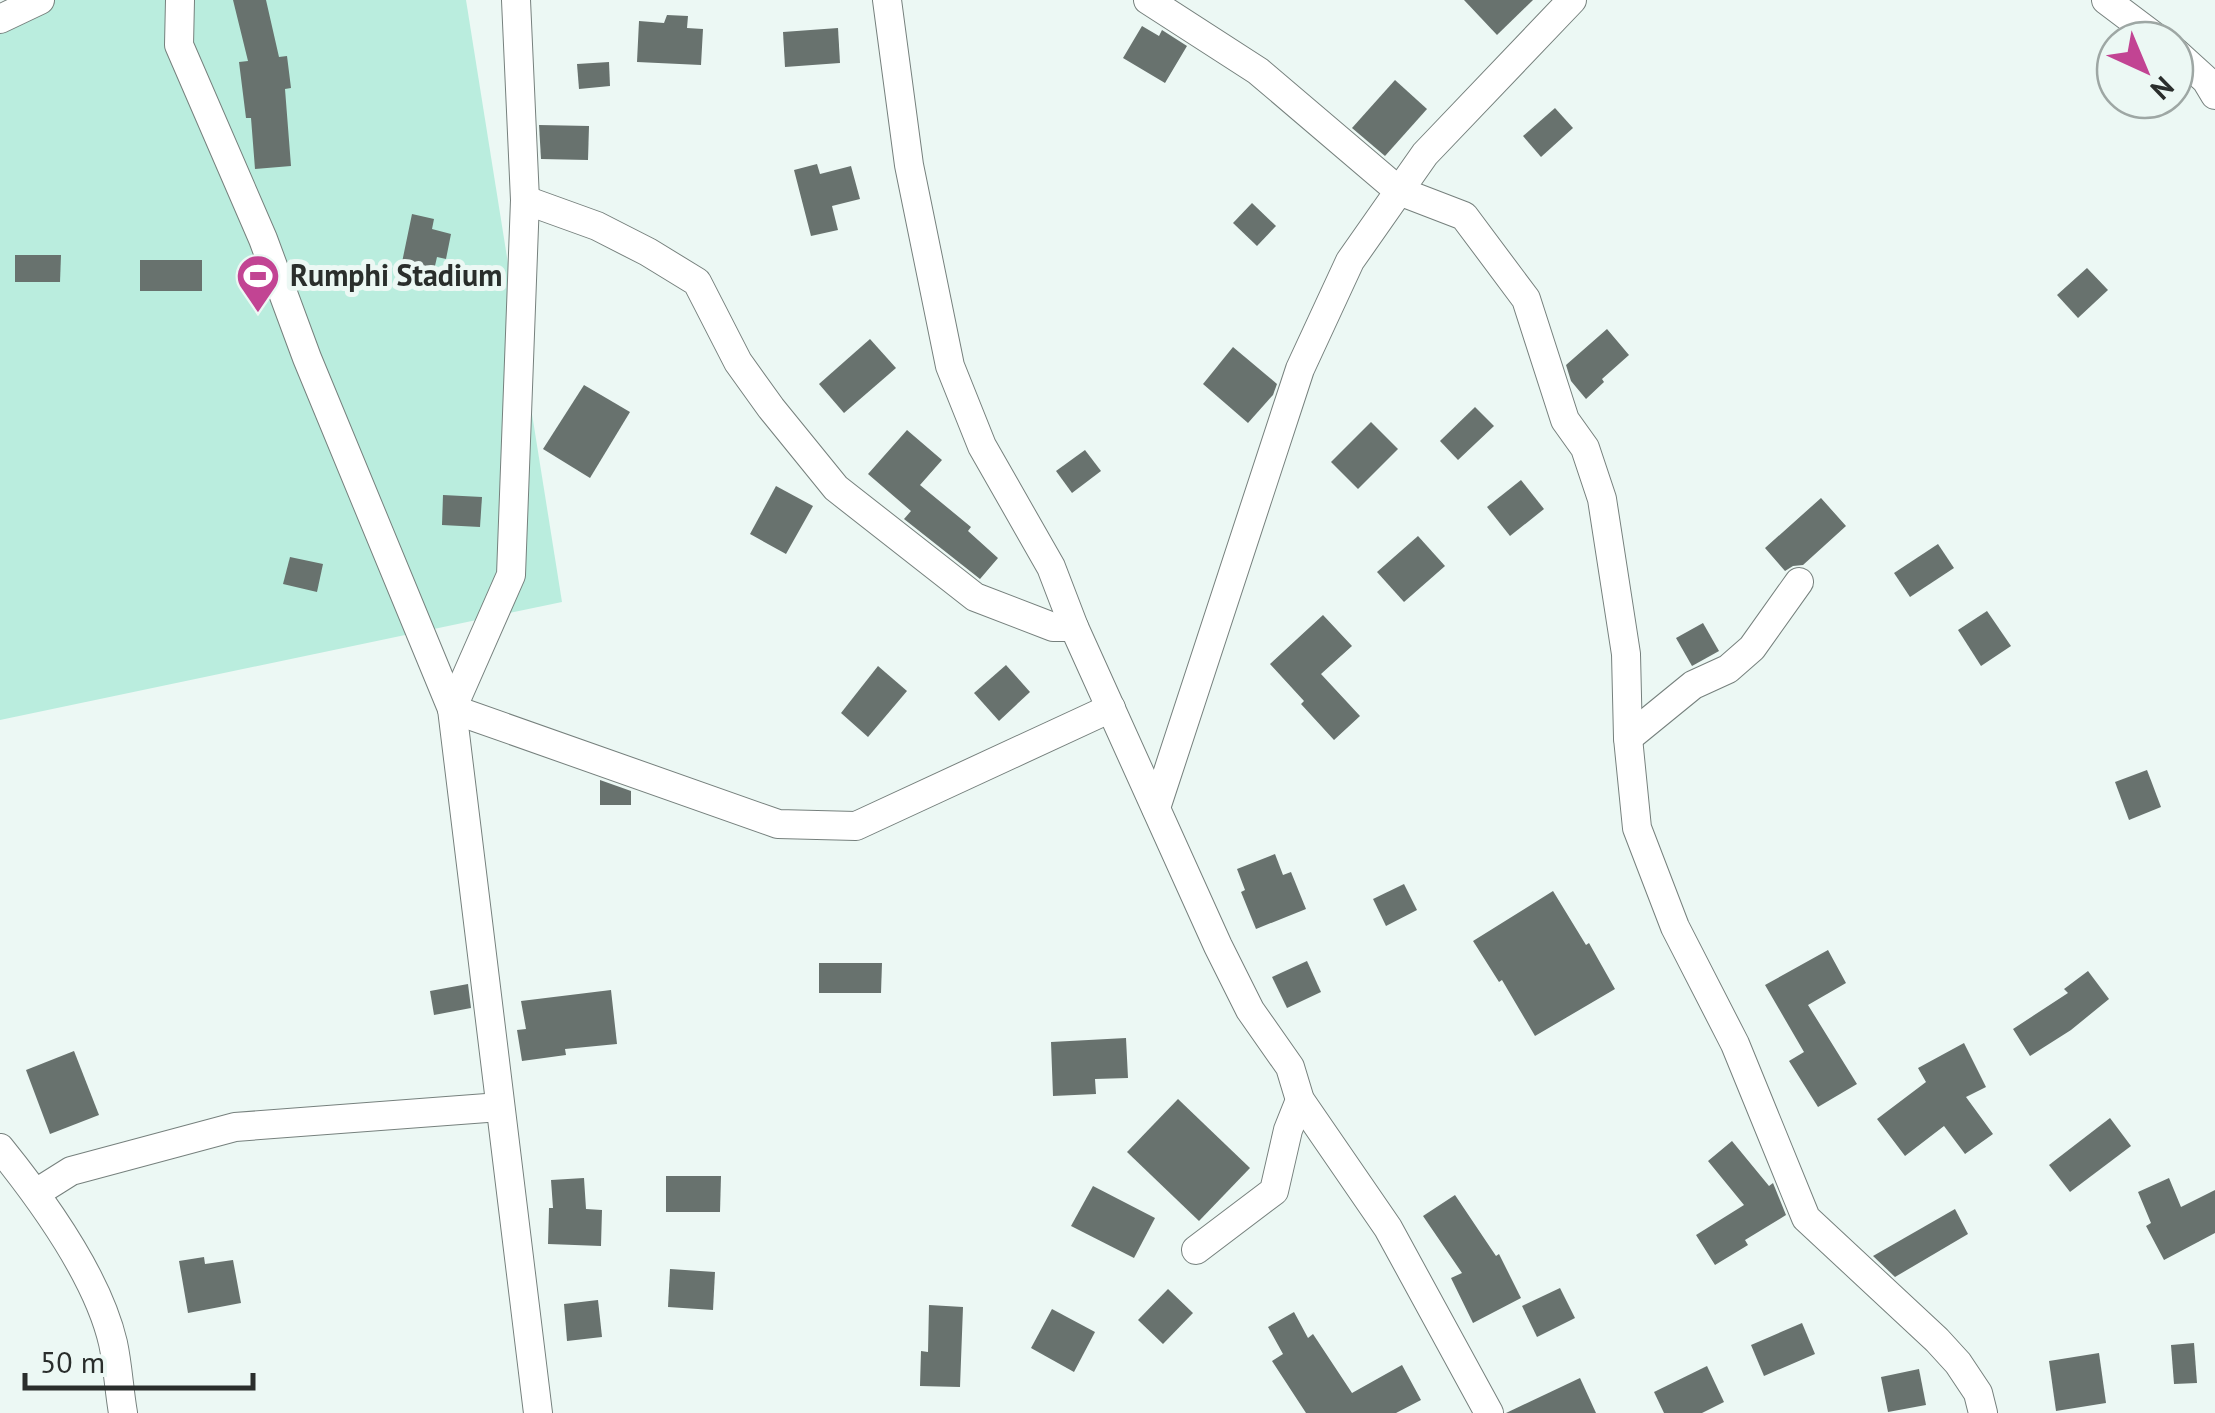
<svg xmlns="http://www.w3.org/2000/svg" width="2215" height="1413" font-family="'PT Sans',sans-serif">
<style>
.green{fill:#baedde}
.building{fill:#68726e}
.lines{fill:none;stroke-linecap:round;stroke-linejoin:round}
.minor-casing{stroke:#76807d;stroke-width:30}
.minor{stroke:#fff;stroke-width:28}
.labels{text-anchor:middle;stroke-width:10;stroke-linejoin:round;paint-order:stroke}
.poi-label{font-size:30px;font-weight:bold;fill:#2a2e2c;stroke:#ecf8f4;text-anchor:start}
</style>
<rect width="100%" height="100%" fill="#ecf8f4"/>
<polygon class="green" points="52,0 466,0 562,602 0,720 0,25"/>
<g class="building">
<polygon points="233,0 266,0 279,57 287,56 291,88 285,89 291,166 255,169 251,118 246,118 239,62 248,61"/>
<polygon points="1464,0 1533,0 1497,35"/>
<polygon points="667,15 688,16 687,28 703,29 701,65 637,62 639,21 664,23"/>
<polygon points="1142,26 1159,36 1162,30 1187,46 1165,83 1123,58"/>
<polygon points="838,28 840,63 785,67 783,32"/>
<polygon points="609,62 610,86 579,89 577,64"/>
<polygon points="1395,80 1427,109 1385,156 1352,128"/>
<polygon points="1555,108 1573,128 1541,157 1523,136"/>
<polygon points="539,125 589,126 588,160 541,159"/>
<polygon points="817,164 820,174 851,166 860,199 832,206 838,230 811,236 794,170"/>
<polygon points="1252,203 1276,226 1257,246 1233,223"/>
<polygon points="412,214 434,219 432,229 451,234 446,259 437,257 432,279 400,272"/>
<polygon points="15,255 61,255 60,282 15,282"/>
<rect x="140" y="260" width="62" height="31"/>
<polygon points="2087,268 2108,290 2078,318 2057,295"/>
<polygon points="1607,329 1629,355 1602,379 1604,382 1586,399 1571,381 1566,365"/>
<polygon points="870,339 896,368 844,413 819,384"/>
<polygon points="1233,347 1277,384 1273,395 1248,423 1203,384"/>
<polygon points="584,385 630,412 590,478 543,449"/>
<polygon points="1475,407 1494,426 1458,460 1440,441"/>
<polygon points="1371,422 1398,449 1358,489 1331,462"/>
<polygon points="907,430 942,460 920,485 971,527 968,531 998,558 980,579 904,519 911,511 868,474"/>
<polygon points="1085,450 1101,471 1072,493 1056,471"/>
<polygon points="1521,480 1544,509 1510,536 1487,507"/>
<polygon points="776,486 813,506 786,554 750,534"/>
<polygon points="443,495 482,497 480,527 442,525"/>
<polygon points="1821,498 1846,526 1803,565 1793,566 1785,571 1765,548"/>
<polygon points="1418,536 1445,566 1404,602 1377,572"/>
<polygon points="1938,544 1954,568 1910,597 1894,573"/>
<polygon points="290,557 323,564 317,592 283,584"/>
<polygon points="1987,611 2011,646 1981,666 1958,630"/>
<polygon points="1323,615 1352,646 1321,674 1360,716 1334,740 1301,704 1304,701 1270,664"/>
<polygon points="1703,623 1719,651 1692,666 1676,638"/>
<polygon points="1006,665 1030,692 999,721 974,693"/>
<polygon points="878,666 907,691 868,737 841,713"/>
<polygon points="2147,770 2161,807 2129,820 2115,782"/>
<polygon points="600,780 631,791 631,805 600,805"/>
<polygon points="1275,854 1283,875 1291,872 1306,909 1256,929 1241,892 1245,890 1237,869"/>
<polygon points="1404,884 1417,910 1386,926 1373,899"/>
<polygon points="1553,891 1586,945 1589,943 1615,989 1535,1036 1502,980 1499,982 1473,941"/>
<polygon points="1828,950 1846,983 1808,1005 1857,1084 1818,1107 1789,1061 1804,1052 1765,985"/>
<polygon points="1307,961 1321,992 1287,1008 1272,977"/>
<polygon points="819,963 882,963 881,993 819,993"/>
<polygon points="2088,971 2109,999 2071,1030 2030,1056 2013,1029 2068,993 2064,989"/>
<polygon points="468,984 471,1008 434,1015 430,991"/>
<polygon points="611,990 617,1044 565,1049 566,1055 522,1061 517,1030 526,1029 521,1001"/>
<polygon points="1126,1038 1128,1078 1095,1079 1096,1094 1053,1096 1051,1042"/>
<polygon points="1964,1043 1986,1087 1966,1097 1993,1134 1965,1154 1944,1126 1905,1156 1877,1119 1926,1082 1918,1068"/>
<polygon points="74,1051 99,1115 50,1134 26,1070"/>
<polygon points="1178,1099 1250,1168 1199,1221 1127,1152"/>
<polygon points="2110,1118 2131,1146 2070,1192 2049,1165"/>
<polygon points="1732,1141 1769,1186 1773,1183 1786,1215 1745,1240 1748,1245 1715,1265 1696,1235 1744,1205 1708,1161"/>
<polygon points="666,1176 721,1176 720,1212 666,1212"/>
<polygon points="584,1178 586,1209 602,1210 601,1246 548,1244 549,1208 553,1208 551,1180"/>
<polygon points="2169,1178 2181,1207 2215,1190 2215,1233 2164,1260 2146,1226 2151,1223 2138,1192"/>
<polygon points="1093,1186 1155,1218 1134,1258 1071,1226"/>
<polygon points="1455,1195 1496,1256 1499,1254 1521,1298 1473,1323 1451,1278 1462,1273 1423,1216"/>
<polygon points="1955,1209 1968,1234 1895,1277 1873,1256"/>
<polygon points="204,1257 205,1264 233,1260 241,1303 188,1313 179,1261"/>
<polygon points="670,1269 715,1272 713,1310 668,1307"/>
<polygon points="1560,1288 1575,1318 1537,1337 1522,1306"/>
<polygon points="1168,1289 1193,1313 1163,1344 1138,1320"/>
<polygon points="598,1300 602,1337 567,1341 564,1304"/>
<polygon points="929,1305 963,1307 960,1387 920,1386 921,1351 928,1352"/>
<polygon points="1052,1309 1095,1332 1074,1372 1031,1348"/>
<polygon points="1294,1312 1308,1338 1313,1334 1352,1393 1402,1365 1421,1400 1396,1413 1306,1413 1272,1361 1283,1354 1268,1327"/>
<polygon points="1802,1323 1815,1354 1764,1376 1751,1345"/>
<polygon points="2194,1343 2197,1383 2174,1384 2171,1345"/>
<polygon points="2099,1353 2106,1403 2056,1411 2049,1361"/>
<polygon points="1707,1366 1724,1402 1702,1413 1664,1413 1654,1392"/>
<polygon points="1919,1369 1926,1405 1888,1412 1881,1377"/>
<polygon points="1580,1378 1596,1413 1506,1413"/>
</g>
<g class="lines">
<g class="minor-casing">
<g id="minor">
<polyline points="180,0 179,45 263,239 307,358 452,709 538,1413"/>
<polyline points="887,0 909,165 950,366 982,446 1051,567 1074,627"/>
<polyline points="1148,0 1258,71 1399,191 1464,216 1526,299 1565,420 1585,448 1602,499 1626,654 1628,738 1637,828 1675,927 1735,1044 1806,1218 1937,1340 1958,1363 1978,1393 1983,1413"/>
<polyline points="2106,0 2159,40"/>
<polyline points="0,19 40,0"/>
<polyline points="2175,52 2206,80 2215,95"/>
<polyline points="525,200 597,226 648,252 697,282 738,362 771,408 836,488 975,597 1053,627 1074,627 1218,946 1250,1010 1290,1067 1300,1100 1388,1228 1489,1413"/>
<polyline points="452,709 511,575 525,200 516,0"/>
<polyline points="452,709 778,824 856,826 1111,708"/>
<polyline points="1628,738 1693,685 1728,669 1752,648 1799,582"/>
<polyline points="1156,808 1300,369 1350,261 1425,154 1572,0"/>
<path d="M0,1148c42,52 98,130 113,195 5,23 6,47 10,70"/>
<polyline points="36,1193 71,1171 235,1127 500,1107"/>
<polyline points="1196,1250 1274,1191 1288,1130 1300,1100"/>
</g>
</g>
<use href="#minor" class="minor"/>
</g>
<defs>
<g id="stadium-pin" transform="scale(2.25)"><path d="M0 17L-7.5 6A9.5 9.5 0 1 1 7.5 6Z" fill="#c24493" stroke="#ecf8f4"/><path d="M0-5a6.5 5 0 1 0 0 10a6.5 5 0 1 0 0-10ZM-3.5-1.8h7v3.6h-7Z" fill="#fff"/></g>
</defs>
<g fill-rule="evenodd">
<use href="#stadium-pin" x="258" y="276"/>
</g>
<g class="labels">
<g class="poi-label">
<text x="290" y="286">Rumphi Stadium</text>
</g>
</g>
<g transform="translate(2145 70) rotate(136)"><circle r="48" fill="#ecf8f4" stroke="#9ea7a4" stroke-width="2.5"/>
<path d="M0-8L18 38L0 25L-18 38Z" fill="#c24493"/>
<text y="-15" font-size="28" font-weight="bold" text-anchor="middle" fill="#2a2e2c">N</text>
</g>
<path d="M25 1373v15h228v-15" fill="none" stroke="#2a2e2c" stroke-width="5"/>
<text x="40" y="1373" font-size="30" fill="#2a2e2c" stroke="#ecf8f4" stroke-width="8" paint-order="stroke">50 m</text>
</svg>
